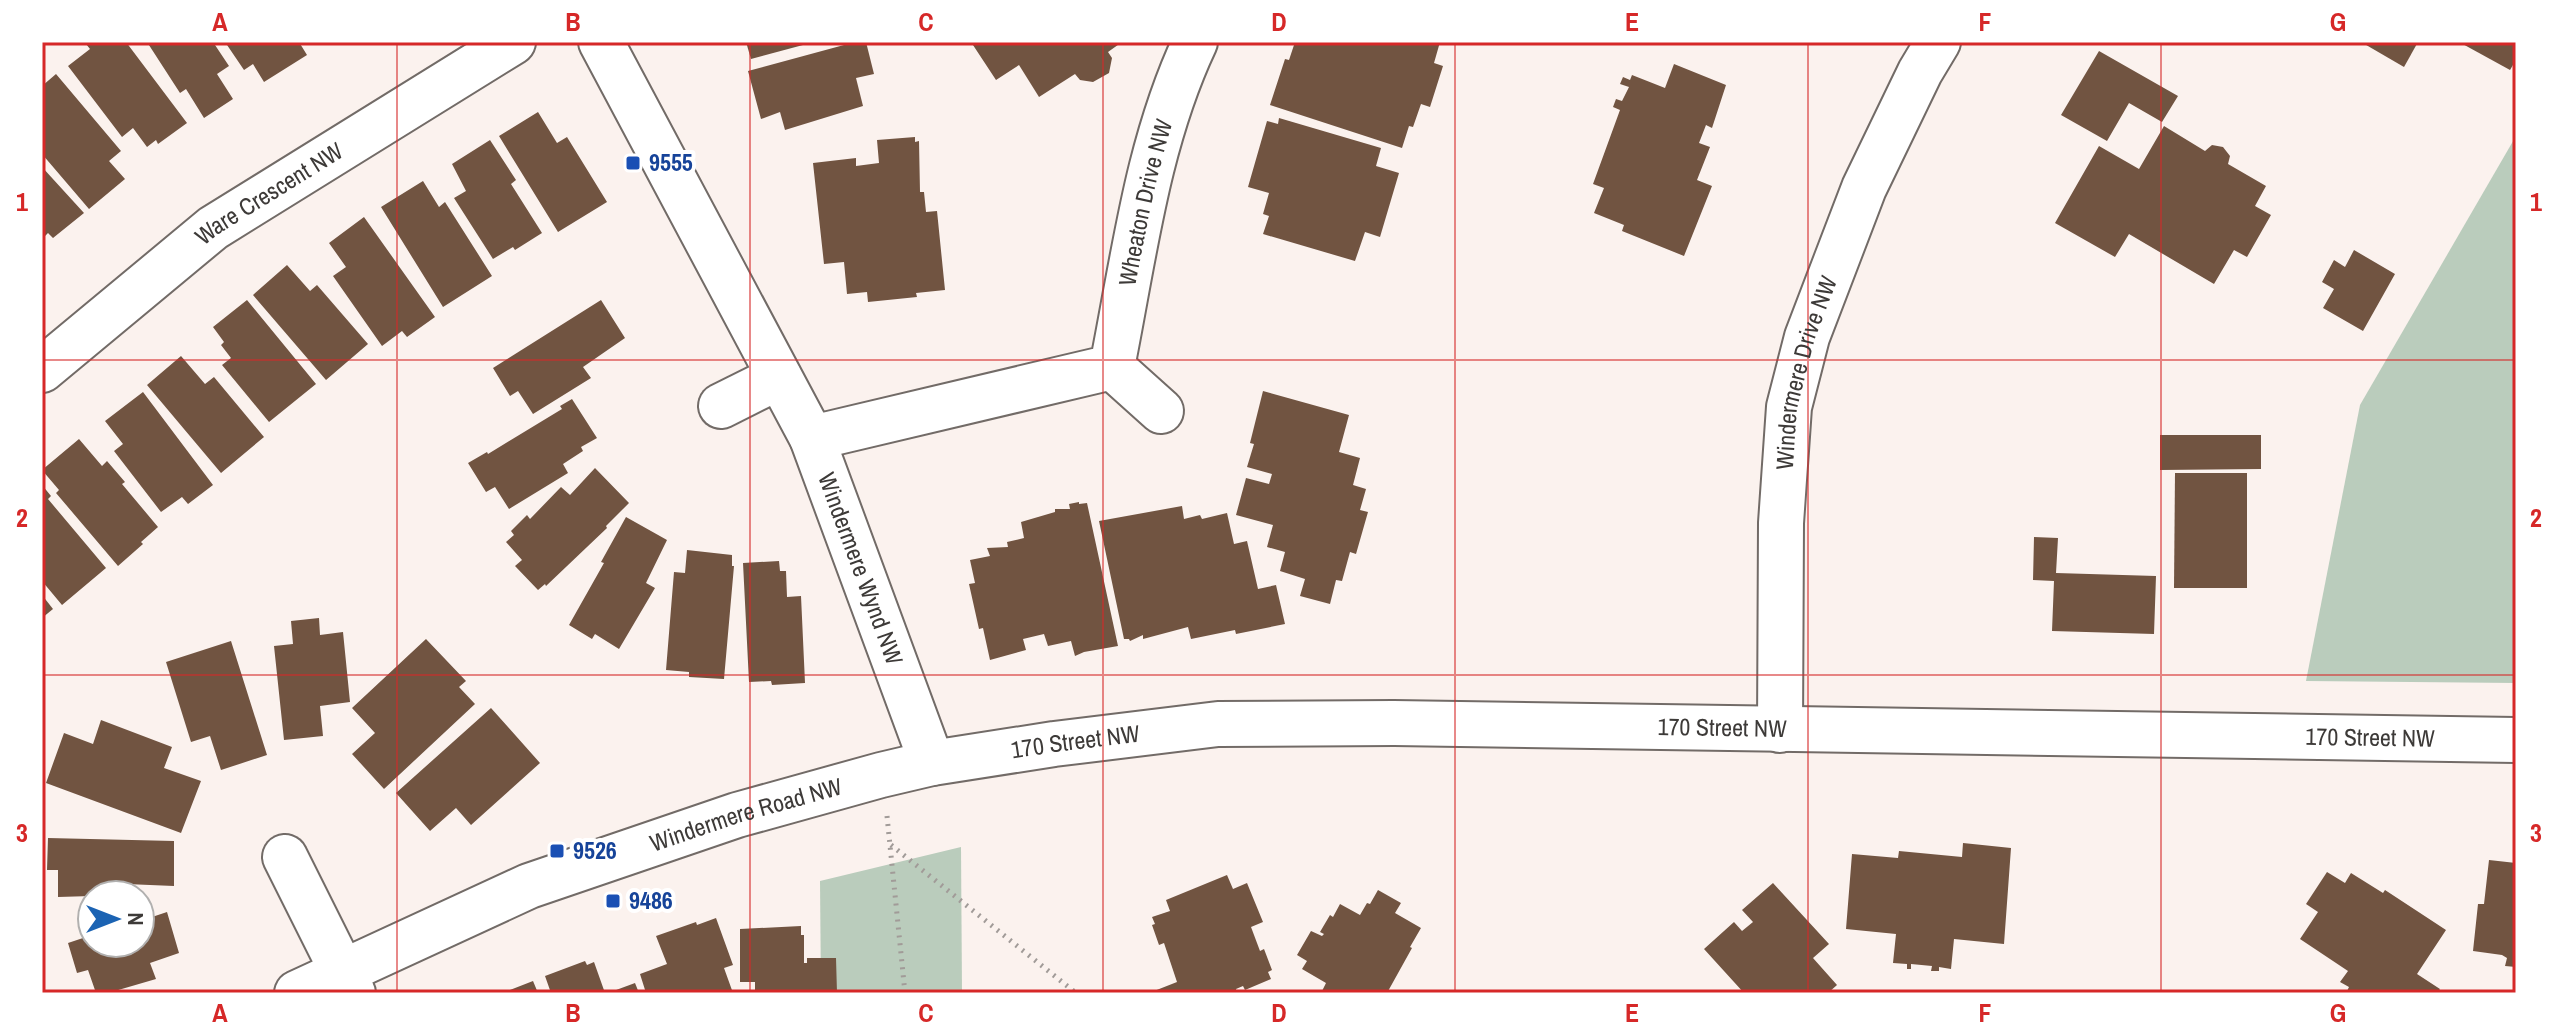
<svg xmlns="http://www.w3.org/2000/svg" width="2558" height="1035" font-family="'Archivo Narrow',sans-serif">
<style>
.green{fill:#baccbc}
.building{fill:#715441}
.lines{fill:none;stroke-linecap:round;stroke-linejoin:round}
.minor-casing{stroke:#726b67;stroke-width:48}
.path{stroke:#a19b98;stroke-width:5;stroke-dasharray:2 6;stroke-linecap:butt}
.minor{stroke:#fff;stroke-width:44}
.grid{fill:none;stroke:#d62828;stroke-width:2;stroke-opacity:0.55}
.transit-dot{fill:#1a4fb4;stroke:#fff;stroke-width:3}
.labels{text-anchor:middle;stroke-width:8;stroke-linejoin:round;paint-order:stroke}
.transit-label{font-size:24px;font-weight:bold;fill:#164399;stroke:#fff;text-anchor:start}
.street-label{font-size:24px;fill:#3d3a38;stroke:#fff}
.neatline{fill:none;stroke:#d62828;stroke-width:3}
.grid-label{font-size:26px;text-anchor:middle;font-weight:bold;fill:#d62828}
</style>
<rect width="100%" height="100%" fill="#fbf2ee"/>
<g class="green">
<polygon points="2516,136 2516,683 2306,681 2360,405"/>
<polygon points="961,847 962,993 821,993 820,881"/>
</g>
<g class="building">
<polygon points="90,42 126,42 187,123 158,144 156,140 147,147 133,128 122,137 68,66 90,49 86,44"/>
<polygon points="147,42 213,42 229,66 217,74 233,99 204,118 186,89 180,93"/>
<polygon points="225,42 299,42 307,55 264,82 253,64 244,70"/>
<polygon points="746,42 803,42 803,45 751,59"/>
<polygon points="855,42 866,42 874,74 856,78 863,106 785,130 780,112 761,119 748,71"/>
<polygon points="971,42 1122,42 1108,52 1112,58 1109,73 1093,82 1080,80 1075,74 1039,97 1019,65 996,80"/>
<polygon points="1295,42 1440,42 1434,63 1443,66 1430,107 1421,104 1413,127 1409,126 1402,148 1270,105 1285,59 1289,60"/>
<polygon points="2361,42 2418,42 2404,67"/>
<polygon points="2459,42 2516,42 2516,60 2510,70"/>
<polygon points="2099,51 2178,96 2162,122 2129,103 2107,141 2061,115"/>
<polygon points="1674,64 1726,85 1712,128 1706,125 1699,143 1710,147 1697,180 1712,186 1684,256 1622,231 1624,225 1594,213 1604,188 1593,184 1620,110 1613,107 1616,99 1622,101 1629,87 1620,84 1623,77 1630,80 1632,75 1665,88"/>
<polygon points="56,74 121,151 109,161 125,179 89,209 42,154 42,86"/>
<polygon points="538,112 557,143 567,137 607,202 558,232 499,136"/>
<polygon points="1279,118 1381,148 1376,166 1399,173 1380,237 1365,232 1355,261 1263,234 1269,216 1263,214 1269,193 1248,187 1267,121 1278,124"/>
<polygon points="2164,126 2205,151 2212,145 2223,147 2230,156 2228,164 2266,186 2255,206 2271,215 2247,257 2234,250 2214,284 2129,234 2115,257 2055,223 2099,146 2139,169"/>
<polygon points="915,137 915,142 919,141 920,192 924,192 926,212 937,211 945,290 916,293 917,297 868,302 867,292 847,294 844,262 824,264 813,163 856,158 856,166 879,163 877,140"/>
<polygon points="490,140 516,180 511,184 542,233 515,250 513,247 493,259 454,198 466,191 452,164"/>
<polygon points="42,167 84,213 53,238 48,233 45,236 42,233"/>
<polygon points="423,181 439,207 445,202 492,276 443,307 381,207"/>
<polygon points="364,217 435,317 407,337 402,331 382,346 333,276 346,267 329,243"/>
<polygon points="2354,250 2395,274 2363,331 2323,308 2334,289 2322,282 2334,260 2345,267"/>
<polygon points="287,265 310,291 317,285 368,344 326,380 253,295"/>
<polygon points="247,300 316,384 269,422 222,365 231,358 221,345 224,342 213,327"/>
<polygon points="601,300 625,338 583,367 591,378 533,414 518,391 510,396 493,368"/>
<polygon points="181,356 205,384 214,377 264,437 221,473 147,385"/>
<polygon points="1263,391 1349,415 1339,452 1360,458 1353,485 1366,489 1360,510 1368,512 1356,554 1350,552 1342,581 1336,580 1330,604 1300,596 1305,579 1280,571 1285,552 1267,547 1273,525 1236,515 1246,478 1269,484 1272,474 1247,467 1254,444 1250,443"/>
<polygon points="143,392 213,485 188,504 182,497 161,512 114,451 123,444 105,421"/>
<polygon points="572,399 597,438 581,447 583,451 563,464 568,473 509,509 495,487 486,492 468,463 487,452 488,454 562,409 560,406"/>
<polygon points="2160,435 2261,435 2261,469 2160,470"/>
<polygon points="79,439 102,466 107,461 125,482 122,484 158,527 141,542 143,544 118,566 56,493 59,490 42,470"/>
<polygon points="595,468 629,503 606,526 607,528 546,586 545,584 538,590 515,566 522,560 506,542 514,535 511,531 527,515 530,519 561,487 570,495"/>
<polygon points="2175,473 2247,473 2247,588 2174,588"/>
<polygon points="42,485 51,496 48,499 106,568 62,605 42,581"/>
<polygon points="1079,502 1079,504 1087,503 1118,646 1084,652 1075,656 1071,641 1048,646 1044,634 1023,639 1026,650 990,660 983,628 979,629 969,584 975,583 970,560 990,556 987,548 1008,547 1007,542 1024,538 1021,522 1055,512 1055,509 1070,509 1069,504"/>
<polygon points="1182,506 1184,519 1200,515 1202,519 1227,513 1234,544 1247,541 1258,589 1276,585 1285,624 1236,634 1235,630 1191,639 1188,627 1143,639 1143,635 1130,641 1129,639 1124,639 1099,521"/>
<polygon points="626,517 667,540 646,583 655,588 619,649 595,634 592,639 569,625 604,563 601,562"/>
<polygon points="2034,537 2058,538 2056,573 2156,576 2154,634 2052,631 2054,581 2033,580"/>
<polygon points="687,550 732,555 732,566 734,566 724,679 689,677 689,672 666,670 674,572 685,573"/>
<polygon points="779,561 780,571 786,571 787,597 801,596 805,683 772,685 771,681 749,682 743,563"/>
<polygon points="42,595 53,609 42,618"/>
<polygon points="319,618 320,635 343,632 350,702 320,706 323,736 284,740 274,646 293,644 291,621"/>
<polygon points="426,639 466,681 459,687 475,704 384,789 352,754 375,733 352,708"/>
<polygon points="231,641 267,755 221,770 210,736 191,742 166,662"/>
<polygon points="491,708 540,763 471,825 456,808 430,831 396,793"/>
<polygon points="101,720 172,747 164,768 201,781 181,833 46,783 64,733 93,744"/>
<polygon points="48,838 174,841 174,886 126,884 125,895 58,897 58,870 47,870"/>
<polygon points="1963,843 2011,848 2004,944 1954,939 1951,969 1939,967 1939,971 1931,971 1932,966 1911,964 1911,969 1907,969 1907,964 1893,963 1896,934 1846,929 1852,854 1898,858 1899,851 1962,857"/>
<polygon points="2489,860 2516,863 2516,967 2505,966 2507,958 2502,955 2473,951 2478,904 2484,904"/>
<polygon points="2327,872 2345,883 2351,873 2383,893 2385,890 2446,930 2417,974 2440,989 2437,993 2346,993 2349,987 2340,982 2348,971 2300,939 2318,912 2306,904"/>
<polygon points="1227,875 1233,889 1247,883 1263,922 1251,927 1260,951 1264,949 1272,970 1268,972 1271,979 1245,990 1243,986 1236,989 1237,993 1149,993 1177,982 1164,943 1159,945 1152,925 1155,924 1152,917 1170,911 1166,900"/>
<polygon points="1773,883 1829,944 1813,958 1837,985 1828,993 1744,993 1704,949 1734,922 1742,931 1753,922 1742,910"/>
<polygon points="1378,890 1401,903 1395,913 1421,928 1410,947 1412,948 1387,993 1321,993 1326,983 1302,969 1307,961 1297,955 1311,931 1322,936 1324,934 1320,932 1330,915 1333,917 1340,904 1360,915 1367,903 1370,904"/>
<polygon points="167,912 179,953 150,963 156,979 108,993 96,993 88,970 77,973 68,943 92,935 92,943 140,943 140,921"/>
<polygon points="716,918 733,965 724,968 733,993 646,993 640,974 667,964 656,936 696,922 697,925"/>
<polygon points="801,926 801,935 804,935 804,963 807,963 807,958 836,958 837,993 755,993 755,982 740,982 740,929"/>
<polygon points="585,961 587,965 594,962 605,993 551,993 545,976"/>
<polygon points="533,981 538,993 502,993"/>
<polygon points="635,983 639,993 608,993"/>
</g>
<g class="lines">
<g class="minor-casing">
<g id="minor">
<path id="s1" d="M601,42l211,396 120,325"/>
<polyline points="1112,367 1161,411"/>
<path id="s2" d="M42,370l171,-142 300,-186"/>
<polyline points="721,406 779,377"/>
<path id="s3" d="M812,438l300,-71c22,-110 35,-223 83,-325"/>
<path id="s4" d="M1780,730l1,-207 8,-116 18,-70 57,-149 56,-116 18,-30"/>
<polyline points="285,857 353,993"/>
<path id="s5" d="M297,993l232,-107 208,-71 144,-40 51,-12 122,-19 164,-20 176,-1 1122,17"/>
</g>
</g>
<g class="path">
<polyline points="887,816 905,993"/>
<polyline points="891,845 1076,993"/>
</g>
<use href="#minor" class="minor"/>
</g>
<path class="grid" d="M397,42v951M750,42v951M1103,42v951M1455,42v951M1808,42v951M2161,42v951M42,360h2474M42,675h2474"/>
<g class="transit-dot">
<rect x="625" y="155" width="16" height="16" rx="4"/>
<rect x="549" y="843" width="16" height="16" rx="4"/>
<rect x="605" y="893" width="16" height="16" rx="4"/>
</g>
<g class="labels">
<g class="transit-label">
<text x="649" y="171">9555</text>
<text x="573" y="859">9526</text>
<text x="629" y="909">9486</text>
</g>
<g class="street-label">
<text dy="8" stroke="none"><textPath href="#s2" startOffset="288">Ware Crescent NW</textPath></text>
<text dy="8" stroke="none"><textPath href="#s3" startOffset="476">Wheaton Drive NW</textPath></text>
<text dy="8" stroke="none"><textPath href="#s4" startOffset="360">Windermere Drive NW</textPath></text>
<text dy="8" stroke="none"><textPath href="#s1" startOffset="588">Windermere Wynd NW</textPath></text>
<text dy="8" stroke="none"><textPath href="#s5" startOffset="1470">170 Street NW</textPath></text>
<text dy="8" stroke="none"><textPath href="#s5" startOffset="2118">170 Street NW</textPath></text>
<text dy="8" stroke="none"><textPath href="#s5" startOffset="822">170 Street NW</textPath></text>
<text dy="8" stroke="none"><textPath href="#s5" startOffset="484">Windermere Road NW</textPath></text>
</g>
</g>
<rect width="2558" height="1035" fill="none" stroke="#ffffff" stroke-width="88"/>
<g transform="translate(116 919) rotate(90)"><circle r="38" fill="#ffffff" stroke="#b1b0af" stroke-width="2"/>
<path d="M0-6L14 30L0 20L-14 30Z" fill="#1b63b3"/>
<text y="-12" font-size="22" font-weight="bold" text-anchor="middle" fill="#3d3a38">N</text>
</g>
<rect x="44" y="44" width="2470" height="947" class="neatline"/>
<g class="grid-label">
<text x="220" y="31">A</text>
<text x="573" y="31">B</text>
<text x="926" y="31">C</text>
<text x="1279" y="31">D</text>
<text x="1632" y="31">E</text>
<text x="1985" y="31">F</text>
<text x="2338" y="31">G</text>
<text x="22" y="211">1</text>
<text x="2536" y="211">1</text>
<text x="22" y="527">2</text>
<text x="2536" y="527">2</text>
<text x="22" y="842">3</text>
<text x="2536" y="842">3</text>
<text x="220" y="1022">A</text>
<text x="573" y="1022">B</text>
<text x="926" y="1022">C</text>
<text x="1279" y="1022">D</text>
<text x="1632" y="1022">E</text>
<text x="1985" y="1022">F</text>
<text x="2338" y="1022">G</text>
</g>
</svg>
